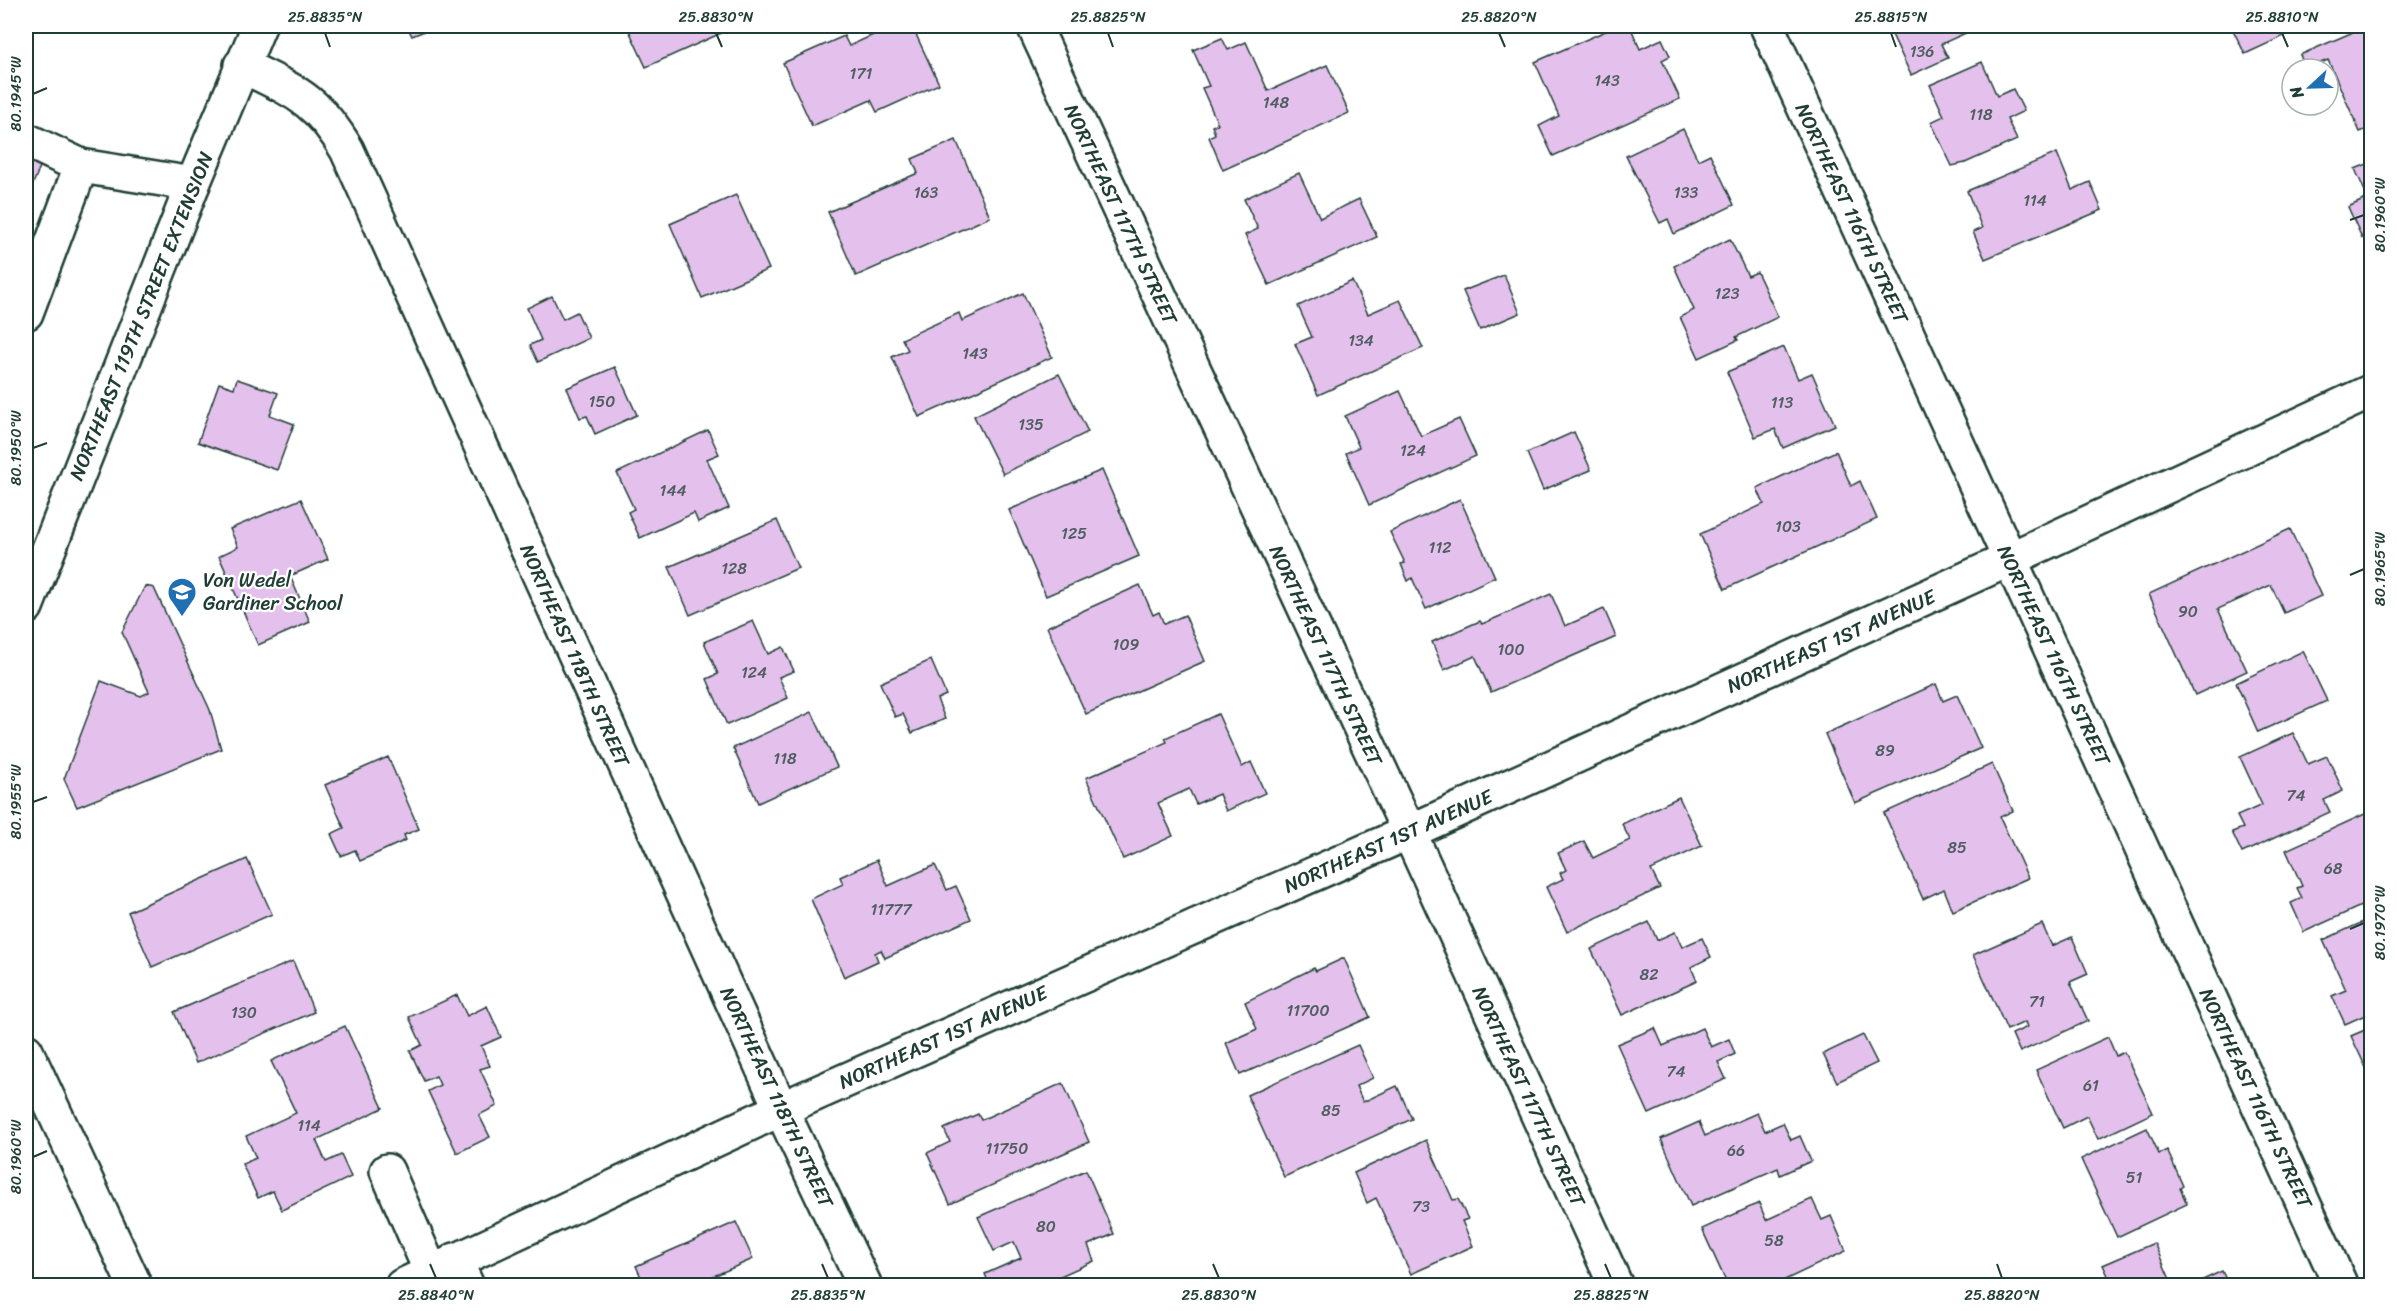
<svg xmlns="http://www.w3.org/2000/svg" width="2397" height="1311" font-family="Sriracha,sans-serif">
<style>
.building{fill:#e4c1ed;stroke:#1f3d34;stroke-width:1.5}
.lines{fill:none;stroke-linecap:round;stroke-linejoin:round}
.minor-casing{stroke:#1f3d34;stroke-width:38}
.major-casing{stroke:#1f3d34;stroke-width:38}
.minor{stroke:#fff;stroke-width:33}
.major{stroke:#fff;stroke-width:33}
.ticks{fill:none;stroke:#1f3d34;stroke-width:2}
.labels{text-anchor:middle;stroke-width:4.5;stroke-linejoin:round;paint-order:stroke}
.number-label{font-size:16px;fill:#505e62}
.street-label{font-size:20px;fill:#1f3d34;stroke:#fff}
.poi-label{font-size:20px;fill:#1f3d34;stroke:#fff;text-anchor:start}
.neatline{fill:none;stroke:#1f3d34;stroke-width:2}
.ticks-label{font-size:15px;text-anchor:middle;fill:#1f3d34}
</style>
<rect width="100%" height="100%" fill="#fff"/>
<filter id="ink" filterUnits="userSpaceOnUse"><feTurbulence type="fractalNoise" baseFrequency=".0167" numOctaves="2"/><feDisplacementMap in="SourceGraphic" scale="12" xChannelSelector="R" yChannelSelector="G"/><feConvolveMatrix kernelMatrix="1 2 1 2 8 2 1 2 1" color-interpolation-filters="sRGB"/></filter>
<g filter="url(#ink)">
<g class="building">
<polygon points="407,26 437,26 412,36"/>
<polygon points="627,26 737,26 646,67"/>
<polygon points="893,26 912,26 939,84 877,112 871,100 812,126 783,63 844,36 849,46"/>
<polygon points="1148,26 1161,26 1151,31"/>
<polygon points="1617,26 1630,26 1640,49 1662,39 1670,56 1662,60 1680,99 1553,156 1539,126 1559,116 1535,62"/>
<polygon points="1888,26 1968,26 1970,31 1941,44 1948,58 1911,75"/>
<polygon points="2231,26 2306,26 2245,54"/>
<polygon points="2367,26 2372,26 2372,127 2360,132 2328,60 2306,69 2300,55"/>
<polygon points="1222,38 1228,50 1246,42 1268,91 1327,65 1349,113 1223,170 1209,137 1215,134 1212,126 1218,124 1202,88 1209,86 1193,50"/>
<polygon points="1982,62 1997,96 2013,89 2024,111 2007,119 2017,140 1965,163 1952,166 1931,122 1944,116 1930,85"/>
<polygon points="1683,129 1698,160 1710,154 1734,205 1674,234 1668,219 1660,223 1626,156"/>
<polygon points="956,140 990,217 856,276 828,212 918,173 912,159"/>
<polygon points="2057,153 2072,190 2090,182 2102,210 1985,259 1973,232 1982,228 1967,191"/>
<polygon points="26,155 42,162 28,196 26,195"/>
<polygon points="2372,162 2372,241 2362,238 2348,207 2368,198 2355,169"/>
<polygon points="1299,173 1320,218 1359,199 1377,237 1269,285 1245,235 1258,229 1244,199"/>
<polygon points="736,195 769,269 702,298 670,224"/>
<polygon points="1730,239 1748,276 1757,272 1778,317 1736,337 1738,340 1699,358 1680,317 1694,310 1674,266"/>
<polygon points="1504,275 1520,313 1480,330 1463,291"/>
<polygon points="1352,281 1368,314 1400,300 1423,348 1318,395 1295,344 1312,337 1298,306"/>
<polygon points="1023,293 1052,357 919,417 892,357 908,350 902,339 959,313 962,321"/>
<polygon points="552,296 563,319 577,312 589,338 538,362 530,345 541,340 527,308"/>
<polygon points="1784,347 1798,379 1812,373 1835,425 1783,448 1775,429 1755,437 1727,372"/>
<polygon points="615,367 637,415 595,434 587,416 580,418 567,388"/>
<polygon points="1059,374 1088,432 1003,474 974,416"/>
<polygon points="237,379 278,393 270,415 294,424 277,470 198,442 219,383 234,388"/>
<polygon points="1400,391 1421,436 1459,419 1476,456 1369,505 1346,453 1359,447 1345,416"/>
<polygon points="708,430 719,454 707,459 729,508 698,522 694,513 640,538 628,512 634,509 617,473"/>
<polygon points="1574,432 1591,470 1543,490 1527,453"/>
<polygon points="1836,451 1851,486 1860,481 1877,519 1725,589 1700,534 1764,504 1757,488"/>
<polygon points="1102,470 1139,556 1046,596 1009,510"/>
<polygon points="301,499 328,559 290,576 310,622 258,645 219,556 238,547 230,529"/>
<polygon points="1460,499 1495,577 1426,609 1412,578 1408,581 1401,564 1405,563 1390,532"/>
<polygon points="777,520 798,568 690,615 669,567"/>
<polygon points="2290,529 2321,596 2284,613 2271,585 2218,609 2247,671 2195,695 2149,594"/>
<polygon points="1140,585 1153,615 1159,612 1164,624 1185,615 1205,661 1086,714 1047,627"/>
<polygon points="145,586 154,588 210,710 221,749 77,807 64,779 101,681 141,696 149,692 122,632"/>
<polygon points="1551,594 1565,626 1604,609 1616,637 1491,692 1475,656 1444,670 1432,642 1480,621 1482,624"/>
<polygon points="753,621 768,654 783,647 794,671 779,677 788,698 727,725 707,679 718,674 704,642"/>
<polygon points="2303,651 2327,701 2258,732 2236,683"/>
<polygon points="931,660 946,695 937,699 945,719 912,733 903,714 895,717 880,683"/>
<polygon points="1936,684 1943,701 1957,695 1981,748 1855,803 1825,734"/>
<polygon points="812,712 837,767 758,803 733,748"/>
<polygon points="1218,714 1242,767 1251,762 1265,793 1226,811 1219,794 1196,804 1189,789 1158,803 1173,836 1123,859 1086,778 1167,742 1165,738"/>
<polygon points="2293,733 2308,764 2327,756 2343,791 2324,800 2330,812 2242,853 2232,832 2243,828 2237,816 2262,805 2240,757"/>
<polygon points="388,757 419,829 404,835 406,840 360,861 355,850 341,856 331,834 344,828 325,785"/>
<polygon points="1992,764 2013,811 2000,817 2028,878 1953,911 1944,889 1923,899 1884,813"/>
<polygon points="1679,797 1702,846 1651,870 1660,888 1567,932 1546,887 1563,879 1560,873 1566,870 1558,853 1584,841 1593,858 1630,840 1622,824"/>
<polygon points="2367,813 2372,823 2372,901 2304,932 2291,903 2302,898 2297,888 2302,886 2286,850"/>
<polygon points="247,859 272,914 152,967 128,912"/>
<polygon points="877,860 888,886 935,865 947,890 956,886 971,919 885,958 881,950 875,953 878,961 844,977 811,899 843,884 840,877"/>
<polygon points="2372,918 2372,1012 2345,1024 2332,996 2346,990 2323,940"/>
<polygon points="1649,922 1657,940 1675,932 1682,947 1702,938 1711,957 1691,967 1697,981 1622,1015 1591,949"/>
<polygon points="2042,924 2052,946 2072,937 2088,974 2070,982 2088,1021 2020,1052 2012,1034 2027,1027 2025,1022 2007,1030 1973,955"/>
<polygon points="1344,958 1370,1017 1240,1075 1226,1043 1257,1029 1245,1002 1314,968 1316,971"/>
<polygon points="293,961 314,1012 196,1063 174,1012"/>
<polygon points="457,995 467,1016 487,1006 501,1037 481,1046 490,1066 480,1069 497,1106 479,1115 490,1137 457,1153 428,1091 440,1085 436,1076 424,1081 410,1051 422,1045 409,1017"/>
<polygon points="345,1026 383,1108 316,1140 326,1162 341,1155 351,1177 282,1210 273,1191 258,1198 242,1164 256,1158 246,1136 296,1113 271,1061"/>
<polygon points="2372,1027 2372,1070 2368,1072 2351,1036"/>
<polygon points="1655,1028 1663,1046 1702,1028 1711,1047 1729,1039 1735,1054 1718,1062 1726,1079 1649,1114 1617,1044"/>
<polygon points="1863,1035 1877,1063 1837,1082 1823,1054"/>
<polygon points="2108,1037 2116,1056 2124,1052 2153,1113 2098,1139 2087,1116 2063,1128 2036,1070"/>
<polygon points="1358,1045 1373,1078 1356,1086 1363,1102 1397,1086 1412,1119 1284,1177 1247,1095"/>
<polygon points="1063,1083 1089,1142 950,1204 927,1153 950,1142 944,1129 978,1114 981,1120"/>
<polygon points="1757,1113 1765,1131 1783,1123 1791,1140 1800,1136 1811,1161 1780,1175 1778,1168 1691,1206 1661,1139 1699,1122 1705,1136"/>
<polygon points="2147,1128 2159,1154 2167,1150 2183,1186 2180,1188 2187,1204 2117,1237 2081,1159"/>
<polygon points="1426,1140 1453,1200 1458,1199 1468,1219 1462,1221 1473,1246 1411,1274 1376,1198 1367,1203 1354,1173"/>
<polygon points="1086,1170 1114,1234 1088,1245 1094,1261 1038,1286 990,1286 985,1274 1021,1258 1014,1242 994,1251 978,1217"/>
<polygon points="1812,1199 1822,1220 1831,1216 1846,1251 1772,1286 1728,1286 1702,1229 1759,1203 1766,1220"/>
<polygon points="736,1222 753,1259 702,1281 704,1286 645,1286 636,1266"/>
<polygon points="2154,1243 2173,1286 2113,1286 2103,1265"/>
<polygon points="2222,1271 2229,1286 2190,1286"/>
</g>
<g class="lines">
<g class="minor-casing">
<g id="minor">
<polyline points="1034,26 1409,832 1616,1286"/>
<polyline points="1767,26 2341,1286"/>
<path d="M241,65c52,26 75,32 106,85l434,959 84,177"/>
<polyline points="26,140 81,166 193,184"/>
<polyline points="26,313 81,166"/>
<polyline points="387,1171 431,1272"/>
<polyline points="455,1260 467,1286"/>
<polyline points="402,1286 781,1109 1409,832 2010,559 2372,391"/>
</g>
</g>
<g class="major-casing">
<g id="major">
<polyline points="26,607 193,184 259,26"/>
<polyline points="26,1051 135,1286"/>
</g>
</g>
<use href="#minor" class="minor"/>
<use href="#major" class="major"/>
</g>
</g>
<path class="ticks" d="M325,33l5,14M716,33l6,14M1108,33l5,14M1499,33l6,14M1891,33l5,14M2282,33l6,14M33,94l14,-6M2350,220l14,-5M33,448l14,-5M2350,575l14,-6M33,802l14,-5M2350,929l14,-6M33,1157l14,-6M430,1264l6,14M822,1264l6,14M1213,1264l6,14M1605,1264l6,14M1997,1264l5,14"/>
<defs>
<g id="school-pin" transform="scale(1.5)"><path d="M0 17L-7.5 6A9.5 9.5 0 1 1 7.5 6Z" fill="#1f6fb2" stroke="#fff"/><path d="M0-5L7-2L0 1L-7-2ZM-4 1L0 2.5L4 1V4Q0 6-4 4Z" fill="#fff"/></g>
</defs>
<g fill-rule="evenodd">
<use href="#school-pin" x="182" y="592"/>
</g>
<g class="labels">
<g class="number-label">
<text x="1922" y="57">136</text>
<text x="861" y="79">171</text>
<text x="1607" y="86">143</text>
<text x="1276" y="108">148</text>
<text x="1981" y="120">118</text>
<text x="926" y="198">163</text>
<text x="1686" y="198">133</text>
<text x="2035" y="206">114</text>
<text x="1727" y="299">123</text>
<text x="1361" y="346">134</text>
<text x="975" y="359">143</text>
<text x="602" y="407">150</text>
<text x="1782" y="408">113</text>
<text x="1031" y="430">135</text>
<text x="1413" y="456">124</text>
<text x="673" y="496">144</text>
<text x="1788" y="532">103</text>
<text x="1074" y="539">125</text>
<text x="1440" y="553">112</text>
<text x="734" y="574">128</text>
<text x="2188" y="617">90</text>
<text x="1126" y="650">109</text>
<text x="1511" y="655">100</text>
<text x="754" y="678">124</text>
<text x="1885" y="756">89</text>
<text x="785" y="764">118</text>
<text x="2296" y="801">74</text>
<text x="1957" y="853">85</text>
<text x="2333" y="874">68</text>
<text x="891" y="915">11777</text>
<text x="1649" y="980">82</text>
<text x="2037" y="1007">71</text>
<text x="1308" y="1016">11700</text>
<text x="244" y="1018">130</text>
<text x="1676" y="1077">74</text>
<text x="2091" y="1091">61</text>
<text x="1331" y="1116">85</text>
<text x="309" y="1131">114</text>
<text x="1007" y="1154">11750</text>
<text x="1736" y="1156">66</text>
<text x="2134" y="1183">51</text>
<text x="1421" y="1212">73</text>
<text x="1046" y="1232">80</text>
<text x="1774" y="1246">58</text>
</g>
<g class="street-label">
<text transform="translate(1852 213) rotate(65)" y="7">NORTHEAST 116TH STREET</text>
<text transform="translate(1121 214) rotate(65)" y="7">NORTHEAST 117TH STREET</text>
<text transform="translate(141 316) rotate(-68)" y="7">NORTHEAST 119TH STREET EXTENSION</text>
<text transform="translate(1831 641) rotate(-24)" y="7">NORTHEAST 1ST AVENUE</text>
<text transform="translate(575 655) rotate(66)" y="7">NORTHEAST 118TH STREET</text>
<text transform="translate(1326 655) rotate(65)" y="7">NORTHEAST 117TH STREET</text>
<text transform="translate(2054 655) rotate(65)" y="7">NORTHEAST 116TH STREET</text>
<text transform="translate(1388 841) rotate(-24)" y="7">NORTHEAST 1ST AVENUE</text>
<text transform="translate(943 1037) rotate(-24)" y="7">NORTHEAST 1ST AVENUE</text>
<text transform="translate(1529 1096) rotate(65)" y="7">NORTHEAST 117TH STREET</text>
<text transform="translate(777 1097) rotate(65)" y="7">NORTHEAST 118TH STREET</text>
<text transform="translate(2256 1098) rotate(65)" y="7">NORTHEAST 116TH STREET</text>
</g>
<g class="poi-label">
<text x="203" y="587">Von Wedel<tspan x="203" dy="23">Gardiner School</tspan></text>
</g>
</g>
<rect width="2397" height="1311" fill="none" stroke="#fff" stroke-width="66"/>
<g transform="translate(2310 87) rotate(248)"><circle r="28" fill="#ffffff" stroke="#a5b1ae" stroke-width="1.5"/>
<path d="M0-4.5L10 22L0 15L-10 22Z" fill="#1f6fb2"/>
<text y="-9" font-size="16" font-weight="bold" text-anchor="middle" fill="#1f3d34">N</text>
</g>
<rect x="33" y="33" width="2331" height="1245" class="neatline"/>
<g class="ticks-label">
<text x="325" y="22">25.8835°N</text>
<text x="716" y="22">25.8830°N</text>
<text x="1108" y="22">25.8825°N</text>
<text x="1499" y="22">25.8820°N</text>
<text x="1891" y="22">25.8815°N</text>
<text x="2282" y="22">25.8810°N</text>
<text transform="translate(16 94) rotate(-90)" y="5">80.1945°W</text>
<text transform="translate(2380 215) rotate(-90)" y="5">80.1960°W</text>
<text transform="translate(16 448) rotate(-90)" y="5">80.1950°W</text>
<text transform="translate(2380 569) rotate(-90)" y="5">80.1965°W</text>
<text transform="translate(16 802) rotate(-90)" y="5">80.1955°W</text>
<text transform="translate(2380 923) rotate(-90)" y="5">80.1970°W</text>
<text transform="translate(16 1157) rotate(-90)" y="5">80.1960°W</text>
<text x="436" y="1300">25.8840°N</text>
<text x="828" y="1300">25.8835°N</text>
<text x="1219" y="1300">25.8830°N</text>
<text x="1611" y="1300">25.8825°N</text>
<text x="2002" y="1300">25.8820°N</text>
</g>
</svg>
